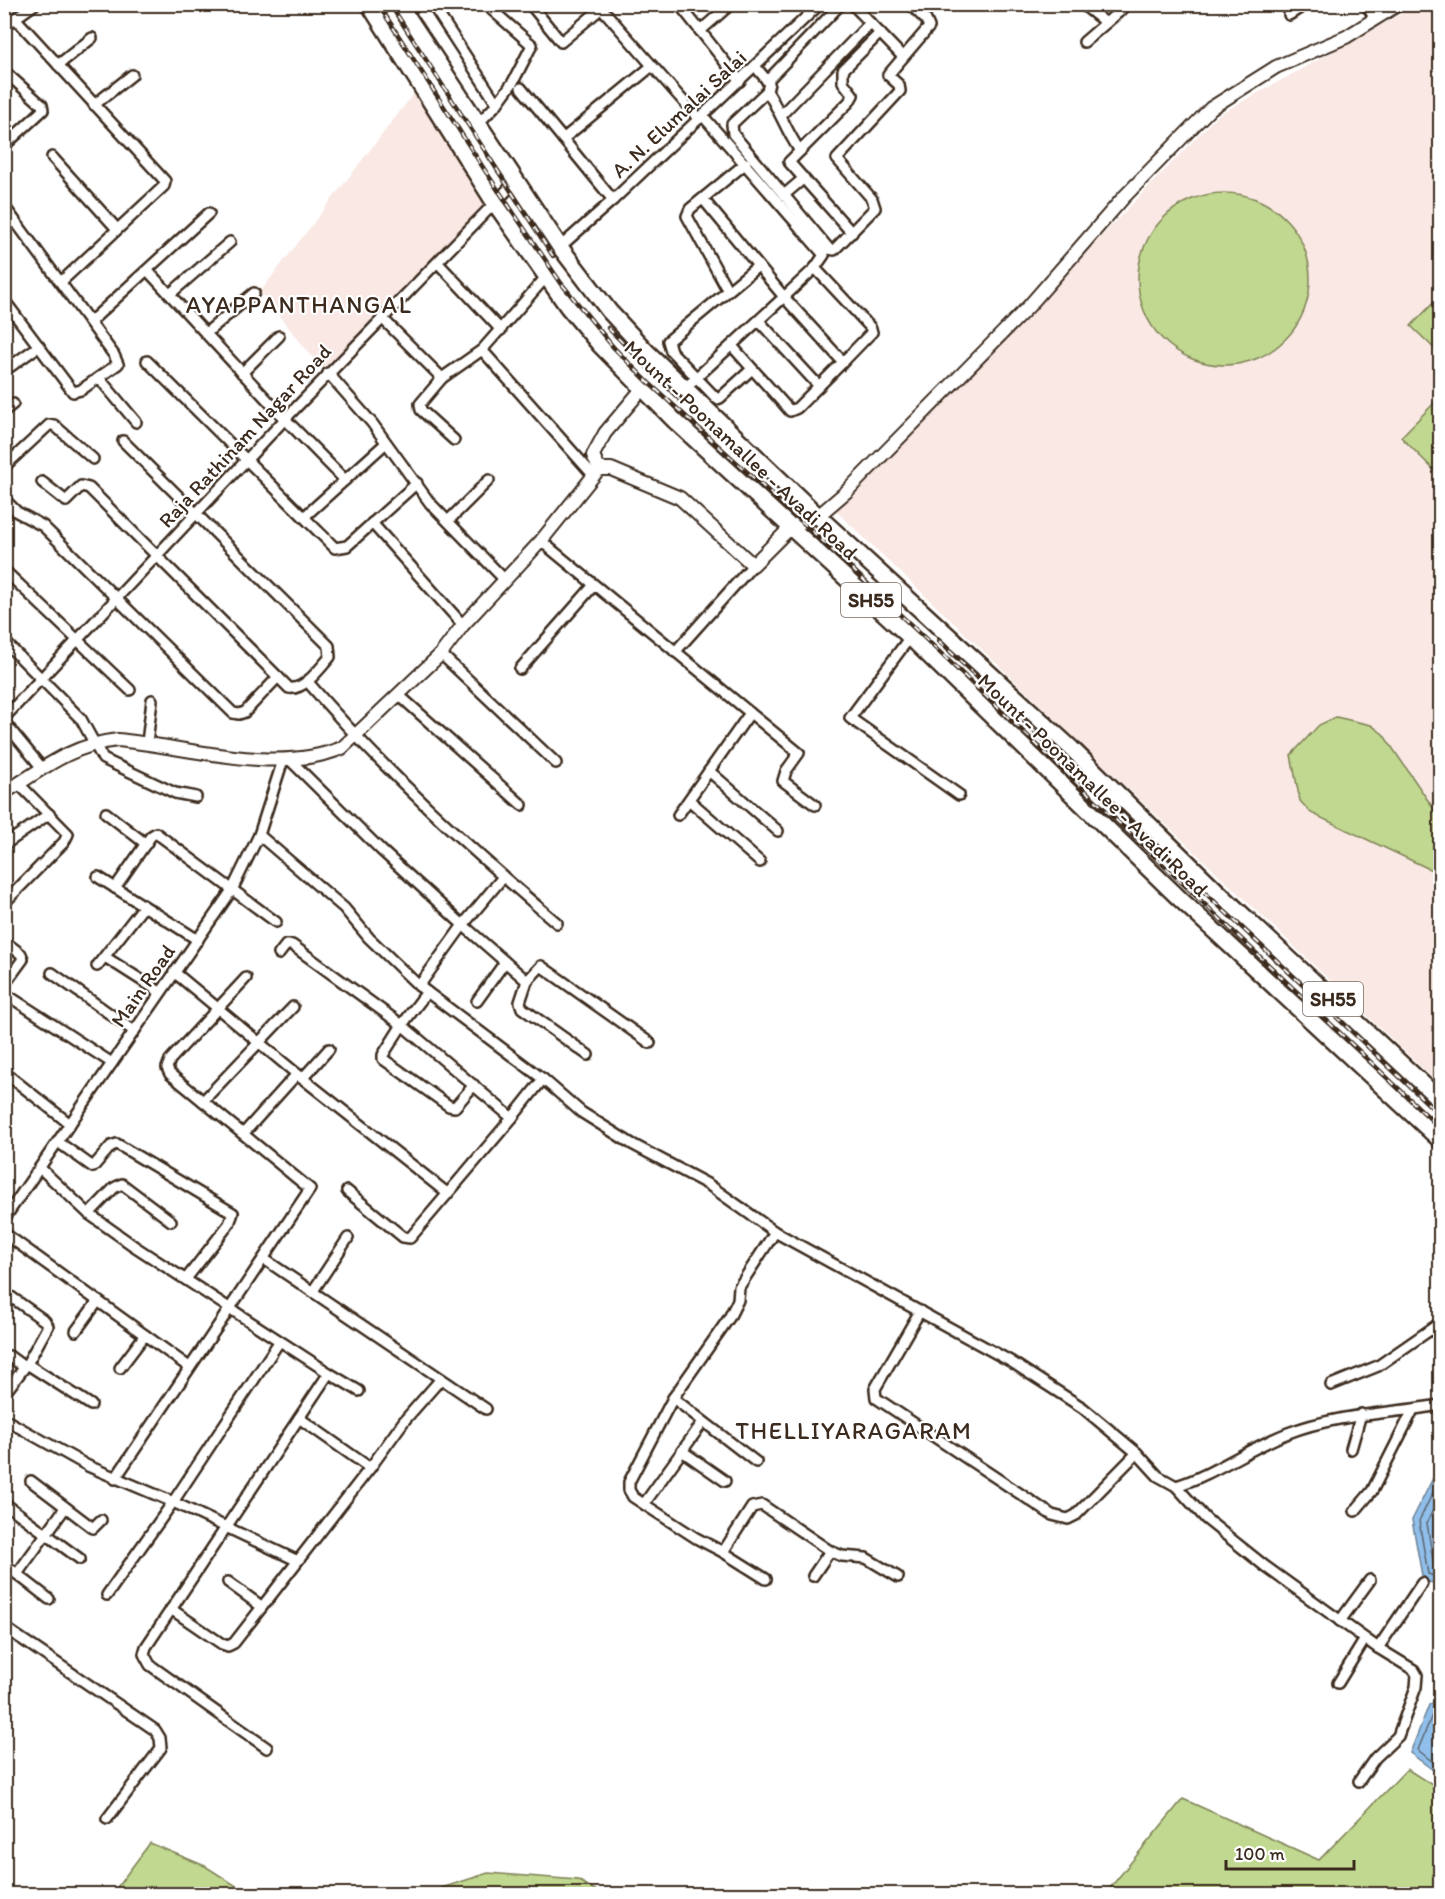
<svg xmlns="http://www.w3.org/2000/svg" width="1445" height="1899" font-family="Itim,sans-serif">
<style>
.built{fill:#f9e8e3}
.green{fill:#c0d88f;stroke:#7e8156;stroke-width:1.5}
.water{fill:#8fbfea;stroke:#6d8398;stroke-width:1.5}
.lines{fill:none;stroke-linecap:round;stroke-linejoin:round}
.shore{stroke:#5d6670;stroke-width:1.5}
.minor-casing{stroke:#3b2a1e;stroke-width:14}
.tertiary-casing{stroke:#3b2a1e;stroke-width:16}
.primary-casing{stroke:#3b2a1e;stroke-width:20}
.minor{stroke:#fff;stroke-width:9}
.tertiary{stroke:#fff;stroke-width:12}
.primary{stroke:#fff;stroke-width:15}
.rail-casing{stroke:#3b2a1e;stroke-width:4.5}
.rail{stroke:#fff;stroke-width:2;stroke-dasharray:7;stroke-linecap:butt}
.labels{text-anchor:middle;stroke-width:4.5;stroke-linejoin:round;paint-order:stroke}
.shield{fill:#fff;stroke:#766a62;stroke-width:1.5}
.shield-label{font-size:20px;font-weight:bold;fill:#3b2a1e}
.street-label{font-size:21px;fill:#3b2a1e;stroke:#fff}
.quarter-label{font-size:24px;letter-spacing:1.5px;fill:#3b2a1e;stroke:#fff}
</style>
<rect width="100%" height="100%" fill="#fff"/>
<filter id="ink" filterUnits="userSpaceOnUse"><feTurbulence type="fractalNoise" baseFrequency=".0167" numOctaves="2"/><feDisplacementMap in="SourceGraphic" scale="12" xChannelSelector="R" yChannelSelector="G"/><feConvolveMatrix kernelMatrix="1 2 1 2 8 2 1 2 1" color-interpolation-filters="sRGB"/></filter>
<g filter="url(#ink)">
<g class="built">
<polygon points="1417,5 1440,5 1440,1085 836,511 1218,115"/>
<polygon points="415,92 486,203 323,370 260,292"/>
</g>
<g class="green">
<circle cx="1224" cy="279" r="86"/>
<polygon points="1440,296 1440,354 1411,326"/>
<polygon points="1440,397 1440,476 1401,437"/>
<polygon points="1336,717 1371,725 1383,734 1440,818 1440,874 1311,813 1300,801 1291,755 1319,725"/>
<polygon points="1407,1769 1440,1790 1440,1894 1105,1894 1183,1799 1319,1860"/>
<polygon points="150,1843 205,1866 249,1894 112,1894"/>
<polygon points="488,1873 578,1880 602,1894 423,1894"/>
</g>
<g class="water">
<polygon points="1440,1471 1440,1584 1423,1581 1412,1520 1435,1474"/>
<polygon points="1440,1698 1440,1775 1410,1753 1429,1705"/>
</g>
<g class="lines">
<g class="shore">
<polyline points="1440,1478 1419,1521 1428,1574 1440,1578"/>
<polyline points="1440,1494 1427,1523 1434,1567 1440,1570"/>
<polyline points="1440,1705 1434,1710 1418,1750 1440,1768"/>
</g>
<g class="minor-casing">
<g id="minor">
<polyline points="432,4 497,104 513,82 532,45 492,10"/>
<polyline points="530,4 561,42 604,6"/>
<polyline points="598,4 699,119"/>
<polyline points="679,4 740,81"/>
<polyline points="852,4 903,57"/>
<polyline points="1082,4 1106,23"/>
<polyline points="1366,4 1375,19"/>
<polyline points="1289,15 1306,4"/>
<polyline points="16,19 165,181 164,186 61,282"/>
<polyline points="4,26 35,4"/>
<polyline points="700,31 731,4"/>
<polyline points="1084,42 1128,4"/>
<polyline points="58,65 92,38"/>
<path d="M755,66l14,17 -2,8c13,20 19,40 33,60"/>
<polyline points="4,71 42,105 43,110 4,146"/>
<polyline points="767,81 841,4"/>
<polyline points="521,88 563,139"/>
<polyline points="767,91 732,124 733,134 829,249 834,250 875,208 872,199 837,159 900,91 899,85 888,75 929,27 926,20 910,4"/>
<polyline points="94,105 132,75"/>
<polyline points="782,114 870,23"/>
<polyline points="703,116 824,255 815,268 870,327 872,332 843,362"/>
<polyline points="477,125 497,104"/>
<polyline points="52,157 117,229"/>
<polyline points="784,195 804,178"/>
<polyline points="613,200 563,139 652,66"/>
<polyline points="4,206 114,355 118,364 81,390 73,392 4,300"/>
<polyline points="852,233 789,162 849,102 853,95 843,82 843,70 880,33"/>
<polyline points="560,247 613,200 820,4"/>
<polyline points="438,263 501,330"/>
<polyline points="148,271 285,419 345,480"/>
<polyline points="728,291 687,216 690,209 746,163"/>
<polyline points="170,294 230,242"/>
<polyline points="382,318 442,378"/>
<polyline points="759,321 818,385"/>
<polyline points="90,322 209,213"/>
<polyline points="206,333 254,293"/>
<polyline points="732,346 790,411 797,408 843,362 784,297 815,268"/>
<polyline points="482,350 594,476"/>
<polyline points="147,361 335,548 347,546 417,483"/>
<polyline points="752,369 720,398 717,399 671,351 668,341 758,266"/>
<polyline points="4,371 39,346"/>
<polyline points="242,373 279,336"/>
<polyline points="328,373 372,423 430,503 504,579"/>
<polyline points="99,378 136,422"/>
<polyline points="684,389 784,297 703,199"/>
<polyline points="4,411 13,404"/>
<polyline points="454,440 421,410 420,404 442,378 482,350 546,277"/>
<polyline points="4,467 49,425 54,425 93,459"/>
<path d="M42,482l24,19 15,-15 8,2 200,200c15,3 32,-21 41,-31l-1,-11 -206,-205"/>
<polyline points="4,499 17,512 43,526 233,713 239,714 245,712 278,677"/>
<polyline points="304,517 386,443"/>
<polyline points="448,521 489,480"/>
<polyline points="372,523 463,625"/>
<polyline points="541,541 799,753 786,771 783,781 815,805"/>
<polyline points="4,570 130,690"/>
<polyline points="910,637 850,718 959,795"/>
<polyline points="4,641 81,719 103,759 175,793 196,797"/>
<polyline points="675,652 753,565"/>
<polyline points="441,654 556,763"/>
<polyline points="520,669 594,585"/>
<path d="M307,681c75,88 162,167 250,242"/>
<polyline points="400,696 522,805"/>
<polyline points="4,718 285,419 515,182"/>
<polyline points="4,722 42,768"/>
<polyline points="147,743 152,700"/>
<polyline points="289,759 381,850 463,925 419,986"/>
<polyline points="709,771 778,831"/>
<polyline points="689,800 760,862"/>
<polyline points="106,813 146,844"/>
<polyline points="678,815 750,713"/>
<polyline points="259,835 344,908 369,938 419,986 543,1079 581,1112 632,1144 709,1185 775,1232 1010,1361 1083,1408 1137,1453 1158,1476 1176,1486 1206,1519 1266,1567 1378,1648 1414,1670 1417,1675 1416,1687 1398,1736 1375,1758 1359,1781"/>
<polyline points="4,845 49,814"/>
<polyline points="98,877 198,940"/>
<polyline points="503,877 463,925 527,981 541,966 650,1043"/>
<polyline points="115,888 151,836 156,833 276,922"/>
<polyline points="4,903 64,842 68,834 19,784"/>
<polyline points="4,941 21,954 23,959 4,985"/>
<polyline points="279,954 286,945 292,945 402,1025 383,1055 383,1059 449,1106 455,1107 474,1085"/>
<polyline points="105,957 160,992"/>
<polyline points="97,966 144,906"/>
<polyline points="174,972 297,1074 447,1193"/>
<polyline points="52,973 134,1031"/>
<polyline points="527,981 520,1002 522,1008 588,1055"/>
<polyline points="4,993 112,1063"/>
<polyline points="477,1001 505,962"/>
<polyline points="4,1072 70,1124"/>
<polyline points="302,1079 329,1049"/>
<polyline points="203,1101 293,1007"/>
<polyline points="512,1118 543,1079"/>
<polyline points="243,1134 297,1074"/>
<polyline points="58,1142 93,1167 111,1146 117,1144 233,1213 229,1224 186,1279"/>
<polyline points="40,1168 89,1214 134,1246 329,1373 146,1647 144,1654 150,1665 267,1748"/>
<polyline points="347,1191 403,1237 410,1238 512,1118 402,1025 427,992"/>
<polyline points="89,1214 114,1188 122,1184 171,1221"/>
<polyline points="4,1219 232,890 259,835 283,760"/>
<polyline points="775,1232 739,1287 738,1300 729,1318 673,1398 629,1482 629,1490 633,1497 696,1538 723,1552 752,1507 762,1505 830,1551 842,1556 866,1558 898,1577"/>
<polyline points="4,1233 189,1367"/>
<polyline points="264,1259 486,1409"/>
<polyline points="313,1291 348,1238"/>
<polyline points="4,1292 45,1321 48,1326 27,1364 4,1394"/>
<polyline points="920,1311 875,1389 876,1398 1052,1515 1068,1519 1076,1515 1137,1453"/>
<polyline points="76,1331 98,1301"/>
<polyline points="4,1358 9,1356 24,1367"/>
<polyline points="27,1364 91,1405"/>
<polyline points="120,1368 145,1335"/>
<polyline points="329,1373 359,1391"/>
<polyline points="1331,1385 1378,1366 1440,1323"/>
<polyline points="673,1398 756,1462"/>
<polyline points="299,1418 370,1468 404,1421 440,1380"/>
<polyline points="4,1419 88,1466 173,1502 296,1560"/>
<polyline points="1351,1449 1361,1414"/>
<polyline points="682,1451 725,1481"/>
<polyline points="115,1479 310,1189 170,1074 167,1068 170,1060 246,978"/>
<polyline points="31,1481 93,1528 101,1520"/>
<path d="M1176,1486c39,-12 73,-38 112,-53 49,-19 101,-19 152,-28"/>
<polyline points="4,1503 80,1559"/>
<polyline points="644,1504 703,1422"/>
<polyline points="1355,1511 1372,1491 1413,1410"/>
<polyline points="723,1552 766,1579"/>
<polyline points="4,1564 49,1599"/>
<polyline points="17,1574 65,1508"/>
<polyline points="813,1576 830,1551"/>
<polyline points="228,1582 261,1606"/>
<polyline points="107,1595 173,1502 279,1342"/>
<polyline points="171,1609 222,1644 228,1646 234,1643 370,1468"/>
<polyline points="1340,1621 1370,1580"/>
<polyline points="4,1627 155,1730 160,1738 161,1748 107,1819"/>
<polyline points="1378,1648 1422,1583"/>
<polyline points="1338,1683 1365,1639"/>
</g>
</g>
<g class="tertiary-casing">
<g id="tertiary">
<polyline points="599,469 611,469 680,498 753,565 792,526 818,516 846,492 1029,306 1124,197 1211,108 1276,67 1346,37 1399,4"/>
<polyline points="599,469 593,455 605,433 642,389"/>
<path d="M4,793c40,-25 67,-48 114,-53 70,7 158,35 224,8l99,-94 22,-29 78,-84 58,-72"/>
</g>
</g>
<g class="primary-casing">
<g id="primary">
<polyline points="369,4 494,202 568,307 600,345 675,421 910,637 1180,899 1440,1140"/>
<polyline points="399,4 560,247 609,311 648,353 818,516 1071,748 1217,891 1440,1100"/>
</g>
</g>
<use href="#minor" class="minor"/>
<use href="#tertiary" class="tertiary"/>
<use href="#primary" class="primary"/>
<g class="rail-casing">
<g id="rail">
<polyline points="378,4 486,172 561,283 614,348 650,384 810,529 1440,1128"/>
<polyline points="390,4 553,256"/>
<polyline points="608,328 680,400"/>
<polyline points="939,641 1440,1115"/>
</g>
</g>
<use href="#rail" class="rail"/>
</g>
</g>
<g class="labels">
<g class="shield">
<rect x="841" y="583" width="60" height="34" rx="4.5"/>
<rect x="1303" y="982" width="60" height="34" rx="4.5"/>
</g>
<g class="shield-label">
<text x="871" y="607">SH55</text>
<text x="1333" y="1006">SH55</text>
</g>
<g class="street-label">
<text transform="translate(679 114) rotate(-43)" y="7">A. N. Elumalai Salai</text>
<text transform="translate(245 436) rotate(-47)" y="7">Raja Rathinam Nagar Road</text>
<text transform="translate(741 450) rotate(43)" y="7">Mount - Poonamallee - Avadi Road</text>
<text transform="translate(1093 785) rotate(44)" y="7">Mount - Poonamallee - Avadi Road</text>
<text transform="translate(143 986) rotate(-55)" y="7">Main Road</text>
</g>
<g class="quarter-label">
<text x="299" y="313">AYAPPANTHANGAL</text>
<text x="854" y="1439">THELLIYARAGARAM</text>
</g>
</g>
<rect width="1445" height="1899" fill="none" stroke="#fff" stroke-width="24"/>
<rect x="12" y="12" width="1421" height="1875" fill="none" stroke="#3b2a1e" stroke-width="2" filter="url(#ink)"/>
<path d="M1226 1860v9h128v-9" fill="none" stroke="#3b2a1e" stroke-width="3"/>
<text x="1235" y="1860" font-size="18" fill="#3b2a1e" stroke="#ffffff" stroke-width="4.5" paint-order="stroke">100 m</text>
</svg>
